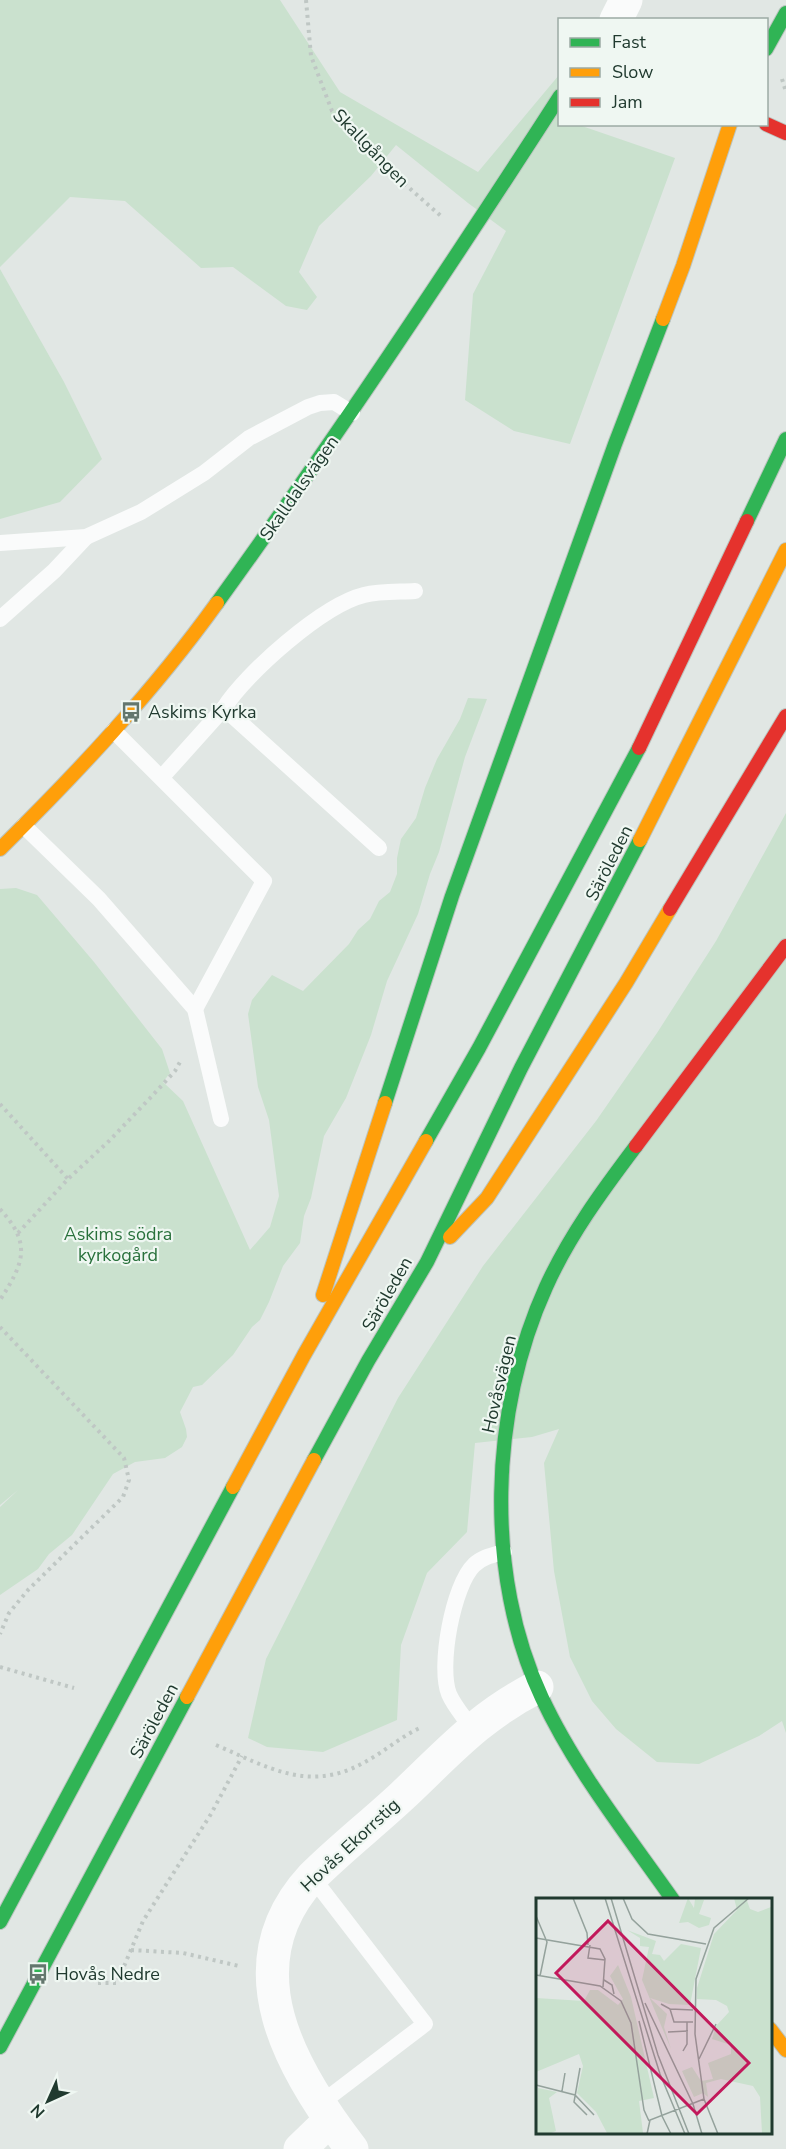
<svg xmlns="http://www.w3.org/2000/svg" width="786" height="2149" font-family="'Nunito Sans',sans-serif">
<style>
.green{fill:#cae1ce}
.lines{fill:none;stroke-linecap:round;stroke-linejoin:round}
.fast-casing{stroke:#bbc4bf;stroke-width:16}
.slow-casing{stroke:#bbc4bf;stroke-width:16}
.jam-casing{stroke:#bbc4bf;stroke-width:16}
.path{stroke:#bfc7c4;stroke-width:4;stroke-dasharray:3 4.5;stroke-linecap:butt}
.lane{stroke:#fafbfb;stroke-width:16}
.street{stroke:#fafbfb;stroke-width:33}
.fast{stroke:#30b455;stroke-width:14}
.slow{stroke:#ff9f0a;stroke-width:14}
.jam{stroke:#e5322d;stroke-width:14}
.labels{text-anchor:middle;stroke-width:4.5;stroke-linejoin:round;paint-order:stroke}
.street-label{font-size:18px;fill:#203a2f;stroke:#eff7f2}
.poi-label{font-size:18px;fill:#203a2f;stroke:#eff7f2;text-anchor:start}
.park-label{font-size:18px;fill:#29713c;stroke:#eff7f2}
.inset-road{fill:none;stroke:#94a29c;stroke-width:1.5}
.view{fill:#c2185b;fill-opacity:0.15;stroke:#c2185b;stroke-width:3}
.inset-edge{fill:none;stroke:#203a2f;stroke-width:3}
</style>
<rect width="100%" height="100%" fill="#e1e7e4"/>
<g class="green">
<polygon points="0,0 280,0 340,92 478,172 559,75 560,124 579,125 675,158 570,444 514,431 465,400 473,294 506,231 468,203 396,145 371,176 319,226 299,272 317,297 307,310 286,306 233,267 201,268 125,201 70,197 0,267"/>
<polygon points="0,269 64,382 102,459 60,502 0,519"/>
<polygon points="468,698 487,699 465,757 439,852 430,874 418,914 387,981 371,1035 346,1098 324,1136 311,1198 304,1216 300,1243 283,1266 269,1302 260,1320 252,1327 233,1355 202,1385 193,1387 180,1412 186,1429 187,1437 182,1447 165,1458 135,1462 113,1474 72,1535 49,1554 38,1569 0,1595 0,1507 18,1490 0,1505 0,889 16,888 37,895 94,962 162,1049 170,1073 163,1082 183,1101 250,1250 270,1227 279,1196 269,1120 258,1087 248,1014 252,1000 272,975 303,991 349,944 358,930 370,919 379,901 390,892 397,874 397,858 401,839 416,818 425,788 437,759 460,719"/>
<polygon points="786,813 786,1733 782,1721 759,1736 699,1764 657,1762 616,1729 592,1701 570,1657 554,1571 544,1463 559,1429 532,1437 475,1443 467,1532 427,1573 401,1645 397,1720 323,1752 267,1747 248,1738 266,1659 398,1398 483,1266 596,1121 657,1033 716,941"/>
</g>
<g class="lines">
<g class="fast-casing">
<g id="fast">
<polyline points="766,49 786,13"/>
<polyline points="747,521 786,439"/>
<path d="M217,603c120,-166 232,-335 343,-507"/>
<polyline points="385,1103 452,896 615,444 663,319"/>
<polyline points="426,1141 479,1048 639,748"/>
<path d="M636,1146c-34,45 -67,90 -90,141 -56,123 -62,288 -4,411 33,71 86,138 131,202"/>
<polyline points="314,1460 368,1361 427,1262 521,1068 640,840"/>
<polyline points="0,1922 233,1487"/>
<polyline points="0,2047 187,1697"/>
</g>
</g>
<g class="slow-casing">
<g id="slow">
<polyline points="663,319 683,266 730,124"/>
<polyline points="640,840 786,550"/>
<path d="M0,849c78,-77 153,-157 217,-246"/>
<polyline points="450,1237 487,1198 626,983 670,909"/>
<polyline points="323,1295 385,1103"/>
<polyline points="233,1487 304,1355 426,1141"/>
<polyline points="187,1697 314,1460"/>
<polyline points="770,2029 786,2050"/>
</g>
</g>
<g class="jam-casing">
<g id="jam">
<polyline points="766,124 786,133"/>
<polyline points="639,748 747,521"/>
<polyline points="670,909 786,716"/>
<polyline points="636,1146 786,946"/>
</g>
</g>
<g class="path">
<polyline points="306,0 311,56 332,111 389,170 442,217"/>
<polyline points="782,79 786,92"/>
<polyline points="0,1104 68,1179"/>
<path d="M0,1209c32,35 24,54 0,91"/>
<polyline points="18,1233 68,1179 109,1141 152,1096 175,1071 180,1062"/>
<polyline points="0,1327 124,1458 129,1480 123,1497 28,1590 9,1613 0,1634"/>
<polyline points="0,1667 74,1688"/>
<path d="M216,1745c51,22 93,48 147,18 20,-10 38,-27 59,-36"/>
<polyline points="131,1950 183,1953 239,1966"/>
<polyline points="98,1983 117,1983 143,1921 211,1814 242,1756"/>
</g>
<g class="lane">
<polyline points="0,543 86,537 141,512 204,473 249,438 308,407 320,403 334,402 352,413"/>
<polyline points="0,619 54,571 86,537"/>
<polyline points="224,708 379,848"/>
<polyline points="114,731 264,881 195,1009"/>
<path d="M162,777l62,-69c22,-35 99,-103 140,-113 16,-4 34,-3 51,-4"/>
<polyline points="24,826 99,899 195,1009 221,1119"/>
<path d="M472,1729c-7,-11 -18,-23 -23,-35 -11,-27 4,-109 25,-129 8,-8 19,-10 30,-13"/>
<polyline points="312,1877 425,2024 320,2104"/>
</g>
<g class="street">
<polyline points="616,20 626,0"/>
<polyline points="300,2149 330,2120"/>
<path d="M352,2149c-61,-79 -122,-183 -40,-272 28,-28 60,-53 89,-80 46,-43 77,-80 136,-110"/>
</g>
<use href="#fast" class="fast"/>
<use href="#slow" class="slow"/>
<use href="#jam" class="jam"/>
</g>
<defs>
<g id="bus-bare" transform="scale(1.62)"><path d="M-5-6H5V4H4V6H2V4H-2V6H-4V4H-5ZM-3.5-4V0h7V-4ZM-3.5 1.2v1.5H-2V1.2ZM2 1.2v1.5H3.5V1.2Z" fill="#64776e" stroke="#eff7f2" stroke-width="2.5" paint-order="stroke"/></g>
</defs>
<g fill-rule="evenodd">
<use href="#bus-bare" x="131" y="712"/>
<use href="#bus-bare" x="38" y="1974"/>
</g>
<g class="labels">
<g class="street-label">
<text transform="translate(371 148) rotate(46)" y="6">Skallgången</text>
<text transform="translate(299 488) rotate(-55)" y="6">Skalldalsvägen</text>
<text transform="translate(609 863) rotate(-63)" y="6">Säröleden</text>
<text transform="translate(387 1294) rotate(-60)" y="6">Säröleden</text>
<text transform="translate(499 1384) rotate(-77)" y="6">Hovåsvägen</text>
<text transform="translate(154 1721) rotate(-62)" y="6">Säröleden</text>
<text transform="translate(350 1845) rotate(-43)" y="6">Hovås Ekorrstig</text>
</g>
<g class="poi-label">
<text x="148" y="718">Askims Kyrka</text>
<text x="55" y="1980">Hovås Nedre</text>
</g>
<g class="park-label">
<text x="118" y="1240">Askims södra<tspan x="118" dy="21">kyrkogård</tspan></text>
</g>
</g>
<g transform="translate(536 1898)">
<rect width="236" height="236" fill="#e1e7e4"/>
<path d="M152,0l6,10 1,-9 9,1 -5,14 12,4 -2,7 -10,3 -11,-6 -9,1zM198,0h12l4,11 8,3 13,-5v226h-9l-2,-36 -7,-11 -32,-7 -15,4 2,14 -5,-4 -9,4 -12,-26 10,-4 9,14 12,-2 -5,-16 23,-9v-9l-19,-6 4,-13 13,-14 -2,-6 -11,-6 -19,-1v-11l17,-54 23,-24zM91,32l29,11 -4,13 8,1 4,6 17,-17 20,4 -11,57 -21,-1 -19,-6 17,16 -3,13 7,22 -29,-69 7,-33 -9,-1v-8zM82,67l13,32 23,101 -15,3 4,32h-36l-11,-21 -19,-19 6,-27 -4,-12 -43,18v-74l48,3 6,-11h8l20,15 5,-6 -13,-23zM2,190l19,4 -8,6 7,33 -5,2h-15z" fill="#cae1ce"/>
<path class="inset-road" d="M37,0l14,35 1,12M69,0l55,176 25,60M75,0l47,157 31,79M87,0l9,21 16,15 58,10M0,18l11,26 -7,34M0,40l64,11 5,10 -2,28M54,47l-2,13 17,2M0,77l64,11 21,15 10,22 13,87 5,11M68,82l8,5 2,9M109,105l48,101 9,30M125,106l9,5 23,1M134,111l4,13h19M103,123l23,95 9,18M132,134l20,-1M147,153l4,-7v-22M163,161l17,-35M44,170l-6,34 13,13M0,187l39,10 19,20M26,193l3,-18M111,236l3,-14 54,-21M182,236l-14,-35 -9,-65 1,-55 18,-51 35,-30"/>
<path class="view" d="M72,23l141,142 -52,51 -141,-141z"/>
<rect width="236" height="236" class="inset-edge"/>
</g>
<rect x="558" y="18" width="210" height="108" fill="#eff7f2" stroke="#9caba4" stroke-width="1.5"/>
<rect x="570" y="38" width="30" height="9" fill="#30b455" stroke="#9caba4" stroke-width="1.5"/>
<text x="612" y="48" font-size="18" fill="#203a2f">Fast</text>
<rect x="570" y="68" width="30" height="9" fill="#ff9f0a" stroke="#9caba4" stroke-width="1.5"/>
<text x="612" y="78" font-size="18" fill="#203a2f">Slow</text>
<rect x="570" y="98" width="30" height="9" fill="#e5322d" stroke="#9caba4" stroke-width="1.5"/>
<text x="612" y="108" font-size="18" fill="#203a2f">Jam</text>
<g transform="translate(48 2101) rotate(225)" stroke="#eff7f2" stroke-width="4.5" paint-order="stroke">
<path d="M0-4.5L10 22L0 15L-10 22Z" fill="#203a2f"/>
<text y="-9" font-size="16" font-weight="bold" text-anchor="middle" fill="#203a2f">N</text>
</g>
</svg>
